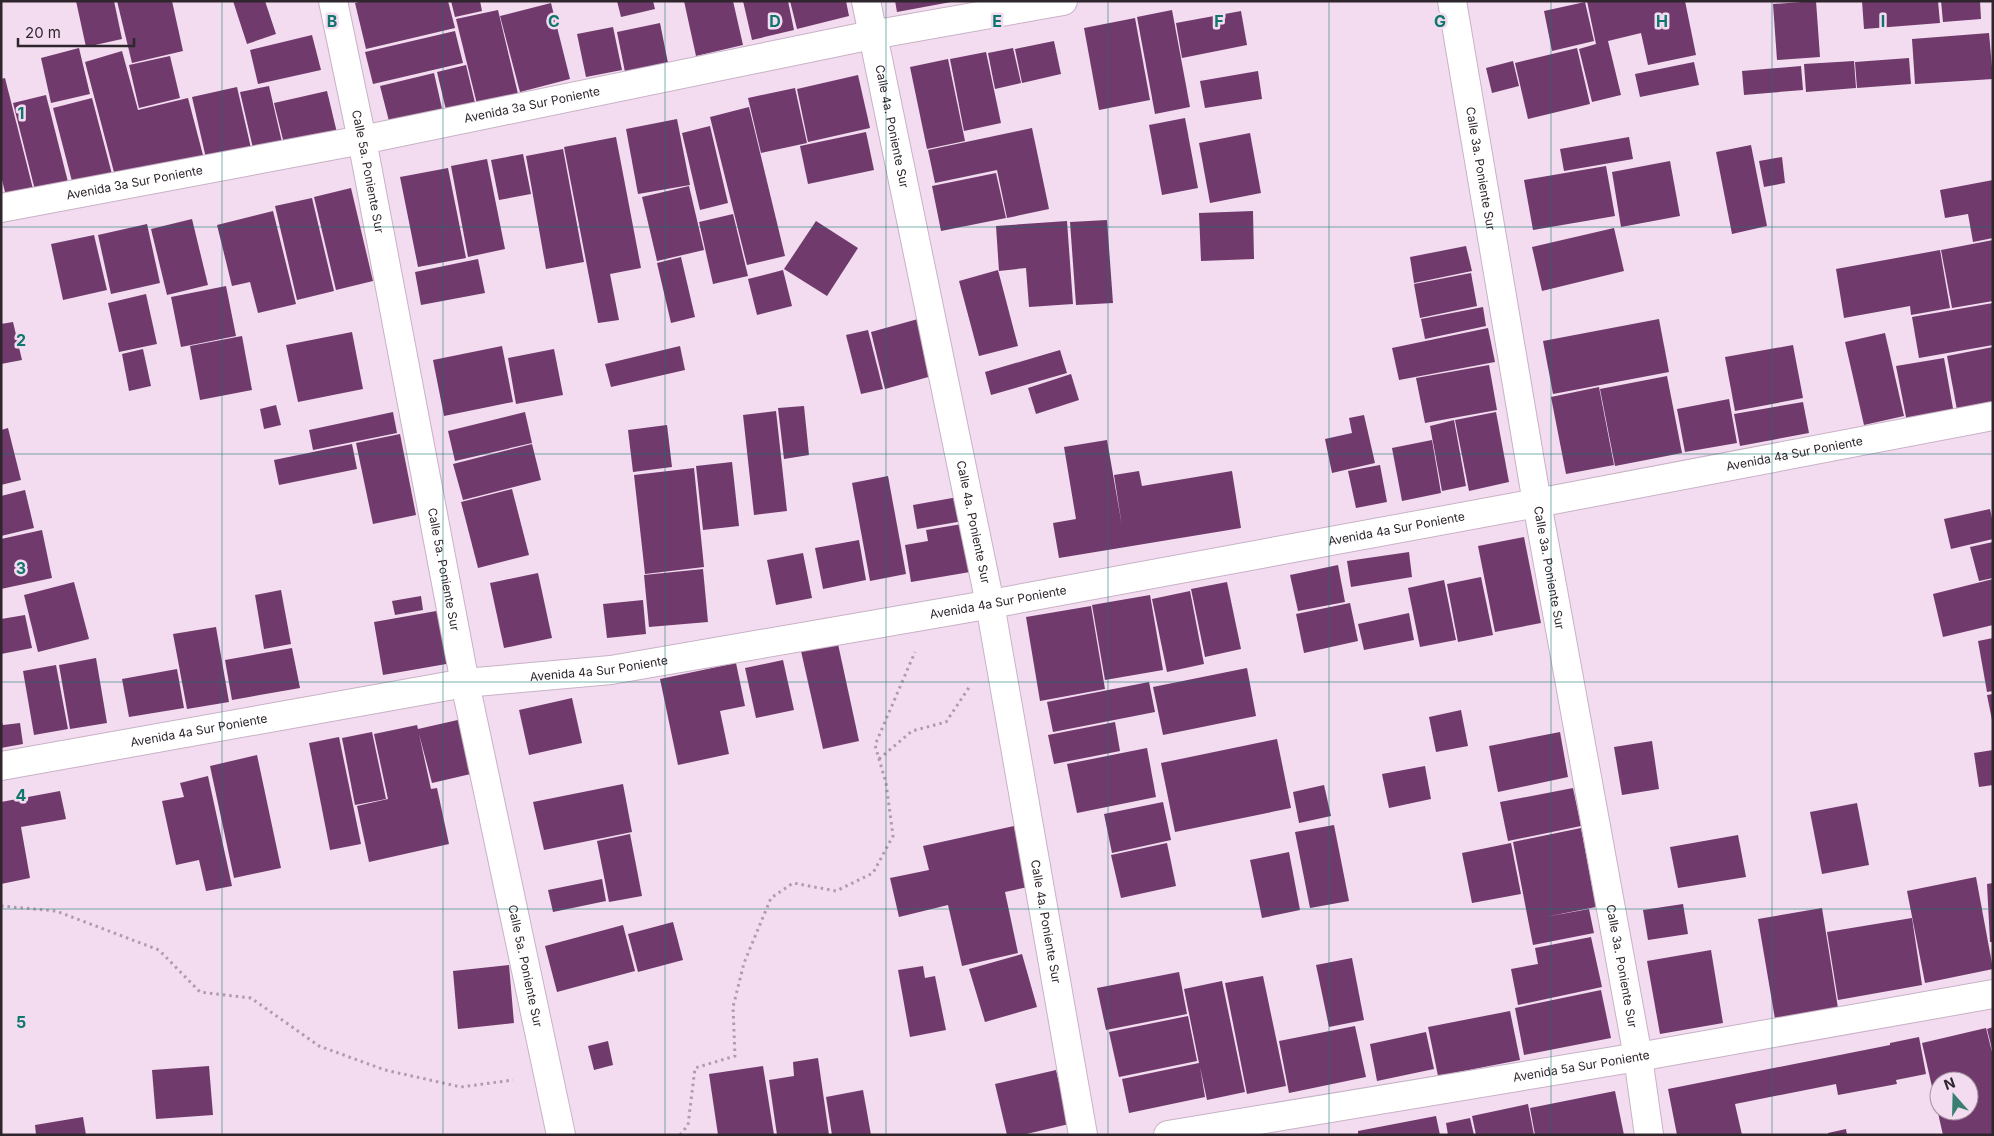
<svg xmlns="http://www.w3.org/2000/svg" width="1994" height="1136" font-family="Inter,sans-serif">
<style>
.building{fill:#703b6c;fill-rule:evenodd}
.lines{fill:none;stroke-linecap:round;stroke-linejoin:round}
.minor-casing{stroke:#c8b2c6;stroke-width:30}
.path{stroke:#ae9cac;stroke-width:3;stroke-dasharray:2.5 4;stroke-linecap:butt}
.minor{stroke:#fff;stroke-width:28}
.grid{fill:none;stroke:#0f766e;stroke-width:1;stroke-opacity:0.55}
.labels{text-anchor:middle;stroke-width:5;stroke-linejoin:round;paint-order:stroke}
.street-label{font-size:12px;fill:#2e252d;stroke:#f3dcf0}
.grid-label{font-size:16px;text-anchor:middle;font-weight:bold;fill:#0f766e;stroke:#f3dcf0;stroke-width:5;stroke-linejoin:round;paint-order:stroke}
</style>
<rect width="100%" height="100%" fill="#f3dcf0"/>
<g class="building">
<polygon points="76,1 114,1 122,39 86,47"/>
<polygon points="117,1 172,1 183,51 132,63"/>
<polygon points="233,1 265,1 276,34 247,44"/>
<polygon points="363,1 448,1 455,28 366,49 355,3"/>
<polygon points="451,1 480,1 482,11 455,17"/>
<polygon points="617,1 653,1 655,9 621,17"/>
<polygon points="684,1 733,1 743,45 696,56"/>
<polygon points="743,1 788,1 794,30 752,40"/>
<polygon points="790,1 846,1 849,16 797,29"/>
<polygon points="895,1 951,1 951,2 897,12"/>
<polygon points="1587,1 1685,1 1696,55 1648,65 1641,33 1608,41 1621,95 1592,102 1579,49 1596,44"/>
<polygon points="1816,1 1820,57 1777,60 1773,4"/>
<polygon points="1862,1 1938,1 1940,23 1864,29"/>
<polygon points="1941,1 1980,1 1981,19 1943,22"/>
<polygon points="1585,2 1594,41 1552,51 1544,11"/>
<polygon points="551,3 570,79 520,92 500,16"/>
<polygon points="498,10 518,94 477,104 456,19"/>
<polygon points="1172,10 1190,107 1155,114 1137,17"/>
<polygon points="1241,11 1247,45 1182,58 1176,23"/>
<polygon points="1135,18 1150,100 1099,110 1084,28"/>
<polygon points="660,23 668,63 625,72 617,32"/>
<polygon points="613,27 622,70 586,77 577,34"/>
<polygon points="455,31 463,63 373,84 365,52"/>
<polygon points="1989,33 1993,79 1915,84 1912,39"/>
<polygon points="312,35 321,70 258,84 250,50"/>
<polygon points="1054,41 1061,74 1022,83 1015,49"/>
<polygon points="79,48 90,94 51,103 41,58"/>
<polygon points="1013,48 1021,83 995,89 988,53"/>
<polygon points="1577,48 1590,104 1528,119 1515,63"/>
<polygon points="122,51 138,110 188,98 204,159 115,176 85,62"/>
<polygon points="986,52 1001,123 964,131 950,59"/>
<polygon points="170,56 180,98 139,108 129,65"/>
<polygon points="1909,58 1911,84 1857,88 1855,62"/>
<polygon points="948,59 965,141 927,149 910,67"/>
<polygon points="1513,61 1519,86 1492,93 1486,68"/>
<polygon points="1854,61 1856,88 1806,92 1804,64"/>
<polygon points="1694,62 1699,85 1640,97 1635,74"/>
<polygon points="466,65 476,107 447,114 437,72"/>
<polygon points="1801,66 1803,90 1744,95 1742,71"/>
<polygon points="1258,71 1262,99 1205,108 1200,81"/>
<polygon points="434,73 443,113 390,125 380,86"/>
<polygon points="858,75 870,128 808,142 797,89"/>
<polygon points="5,78 35,197 8,204 1,176 1,79"/>
<polygon points="269,86 284,151 255,157 240,92"/>
<polygon points="237,87 253,157 208,167 192,97"/>
<polygon points="795,88 807,143 761,153 748,98"/>
<polygon points="327,91 338,137 285,148 274,103"/>
<polygon points="46,95 69,186 36,194 13,103"/>
<polygon points="92,98 113,178 74,189 53,108"/>
<polygon points="749,107 785,256 747,265 710,117"/>
<polygon points="1185,118 1198,188 1162,195 1149,125"/>
<polygon points="677,119 690,185 638,194 626,129"/>
<polygon points="710,126 728,203 700,210 682,133"/>
<polygon points="1032,128 1049,209 1007,218 997,170 935,183 928,150"/>
<polygon points="866,132 874,170 808,184 800,146"/>
<polygon points="1250,133 1261,193 1210,203 1199,143"/>
<polygon points="616,137 641,268 610,274 619,320 598,323 564,147"/>
<polygon points="1629,137 1633,159 1564,171 1560,149"/>
<polygon points="1751,145 1767,226 1732,234 1716,152"/>
<polygon points="563,149 584,262 546,269 526,156"/>
<polygon points="523,154 531,194 499,200 491,160"/>
<polygon points="1782,157 1785,183 1764,187 1759,161"/>
<polygon points="487,159 505,249 468,257 451,166"/>
<polygon points="1670,161 1680,216 1621,227 1612,172"/>
<polygon points="1606,166 1615,216 1533,230 1524,180"/>
<polygon points="448,168 466,258 418,267 400,177"/>
<polygon points="996,173 1006,218 941,231 932,186"/>
<polygon points="1993,180 1993,238 1973,242 1968,214 1945,218 1940,190"/>
<polygon points="689,186 704,250 657,261 642,197"/>
<polygon points="351,188 373,281 336,290 314,197"/>
<polygon points="312,198 334,291 297,300 275,206"/>
<polygon points="273,211 296,304 258,313 250,282 232,286 217,225"/>
<polygon points="1253,211 1254,259 1201,261 1199,213"/>
<polygon points="733,214 748,276 713,284 699,222"/>
<polygon points="192,219 208,285 167,295 151,229"/>
<polygon points="1107,220 1113,303 1076,305 1070,222"/>
<polygon points="816,221 858,248 827,296 784,269"/>
<polygon points="1067,221 1073,304 1029,307 1026,268 999,271 996,226"/>
<polygon points="147,224 160,283 111,294 98,235"/>
<polygon points="1614,228 1624,271 1542,291 1532,247"/>
<polygon points="94,235 107,290 63,300 51,244"/>
<polygon points="1993,240 1993,301 1952,308 1941,250"/>
<polygon points="1466,246 1472,271 1414,283 1410,257"/>
<polygon points="1940,250 1950,308 1911,315 1910,306 1844,318 1836,269"/>
<polygon points="681,257 695,317 671,323 657,263"/>
<polygon points="478,259 485,293 421,305 415,272"/>
<polygon points="783,270 792,306 757,315 748,279"/>
<polygon points="998,270 1018,346 979,356 959,281"/>
<polygon points="1471,273 1477,306 1420,318 1414,284"/>
<polygon points="226,286 236,336 181,347 171,297"/>
<polygon points="146,294 157,344 119,352 108,303"/>
<polygon points="1993,303 1993,345 1919,358 1912,317"/>
<polygon points="1483,307 1486,326 1425,339 1421,319"/>
<polygon points="918,319 932,376 885,389 871,332"/>
<polygon points="1659,319 1669,372 1553,394 1543,341"/>
<polygon points="13,322 22,360 1,364 1,324"/>
<polygon points="1488,328 1495,362 1399,380 1392,348"/>
<polygon points="868,330 883,389 861,394 846,335"/>
<polygon points="352,332 363,389 298,402 286,345"/>
<polygon points="1885,333 1904,416 1864,425 1845,342"/>
<polygon points="242,336 252,390 200,400 190,346"/>
<polygon points="1793,345 1803,398 1735,411 1725,357"/>
<polygon points="502,346 513,402 444,416 433,360"/>
<polygon points="680,346 685,370 611,387 605,364"/>
<polygon points="1993,347 1993,403 1957,410 1947,356"/>
<polygon points="143,349 151,386 129,391 122,354"/>
<polygon points="554,349 563,395 516,404 508,358"/>
<polygon points="1060,350 1067,373 991,395 985,372"/>
<polygon points="1944,358 1954,414 1907,422 1896,366"/>
<polygon points="1489,365 1497,410 1425,423 1416,378"/>
<polygon points="1071,374 1079,400 1036,414 1028,388"/>
<polygon points="1667,376 1682,453 1615,466 1600,389"/>
<polygon points="1599,387 1614,465 1566,474 1551,397"/>
<polygon points="1729,399 1737,443 1685,452 1677,409"/>
<polygon points="1803,402 1809,433 1740,446 1734,414"/>
<polygon points="276,405 281,425 264,429 260,409"/>
<polygon points="804,406 809,455 784,459 778,408"/>
<polygon points="776,411 787,511 754,515 743,415"/>
<polygon points="393,412 397,433 313,450 309,430"/>
<polygon points="525,412 532,443 455,461 448,431"/>
<polygon points="1496,412 1509,482 1469,491 1455,420"/>
<polygon points="1364,415 1375,463 1332,473 1325,439 1352,433 1349,418"/>
<polygon points="1454,420 1466,486 1442,491 1430,426"/>
<polygon points="667,425 672,467 633,472 628,430"/>
<polygon points="8,428 21,480 1,485 1,430"/>
<polygon points="400,434 416,515 373,524 356,443"/>
<polygon points="1107,440 1122,526 1114,475 1139,471 1142,486 1232,471 1241,528 1059,558 1053,523 1076,519 1064,447"/>
<polygon points="1432,440 1441,493 1402,501 1392,448"/>
<polygon points="352,444 357,469 279,485 274,460"/>
<polygon points="532,444 541,480 463,500 453,464"/>
<polygon points="732,462 739,526 703,530 696,466"/>
<polygon points="1380,465 1387,502 1356,508 1348,471"/>
<polygon points="694,468 704,567 645,574 634,475"/>
<polygon points="888,476 906,574 870,581 852,483"/>
<polygon points="512,489 529,555 478,568 461,502"/>
<polygon points="25,490 34,528 1,536 1,496"/>
<polygon points="958,497 963,521 917,529 913,505"/>
<polygon points="1990,509 1993,523 1993,539 1951,549 1944,519"/>
<polygon points="962,524 970,572 911,582 905,545 928,541 926,530"/>
<polygon points="42,530 52,578 1,589 1,539"/>
<polygon points="1524,537 1541,623 1495,632 1478,546"/>
<polygon points="859,540 866,580 823,589 815,548"/>
<polygon points="1993,542 1993,578 1979,581 1970,547"/>
<polygon points="1409,552 1412,577 1351,587 1347,561"/>
<polygon points="803,553 812,598 776,605 767,560"/>
<polygon points="1338,565 1345,602 1298,611 1290,575"/>
<polygon points="703,569 708,622 649,627 644,575"/>
<polygon points="538,573 552,638 504,648 490,583"/>
<polygon points="1481,577 1493,635 1458,642 1447,584"/>
<polygon points="1993,579 1993,625 1943,637 1933,594"/>
<polygon points="1444,580 1456,640 1420,647 1408,588"/>
<polygon points="74,582 89,639 38,652 24,595"/>
<polygon points="1227,582 1241,649 1205,657 1191,589"/>
<polygon points="281,590 291,644 264,649 255,595"/>
<polygon points="1190,591 1204,664 1167,672 1152,599"/>
<polygon points="1150,595 1163,670 1105,680 1092,605"/>
<polygon points="421,596 423,610 395,615 392,601"/>
<polygon points="643,600 646,634 607,638 603,604"/>
<polygon points="1350,603 1358,641 1304,653 1296,614"/>
<polygon points="1091,606 1105,689 1040,701 1026,617"/>
<polygon points="442,610 452,663 383,675 374,622"/>
<polygon points="1409,613 1414,640 1364,650 1358,624"/>
<polygon points="25,615 32,648 1,654 1,619"/>
<polygon points="216,627 229,702 187,709 173,634"/>
<polygon points="1993,638 1993,691 1987,692 1978,641"/>
<polygon points="838,644 859,741 823,749 801,651"/>
<polygon points="292,648 300,688 232,700 225,660"/>
<polygon points="96,658 107,723 70,729 59,665"/>
<polygon points="783,660 794,710 756,718 745,668"/>
<polygon points="736,663 745,706 720,711 729,754 678,765 660,679"/>
<polygon points="56,665 68,729 34,735 23,671"/>
<polygon points="1247,668 1256,716 1163,735 1153,687"/>
<polygon points="177,669 184,708 129,717 122,679"/>
<polygon points="1149,682 1155,712 1053,732 1047,702"/>
<polygon points="1993,694 1993,720 1992,720 1987,695"/>
<polygon points="572,698 582,743 529,755 519,710"/>
<polygon points="1461,710 1468,746 1436,752 1429,717"/>
<polygon points="462,719 475,773 432,783 419,734 431,789 437,788 449,844 369,862 357,806 388,799 374,734 417,725 418,729"/>
<polygon points="1,720 3,725 20,723 23,744 1,748"/>
<polygon points="1115,722 1120,751 1054,764 1048,735"/>
<polygon points="372,732 386,799 355,805 342,738"/>
<polygon points="1560,732 1568,777 1498,792 1489,746"/>
<polygon points="339,737 361,844 330,850 309,743"/>
<polygon points="1277,739 1291,808 1175,832 1161,763"/>
<polygon points="1652,741 1659,789 1622,795 1614,747"/>
<polygon points="1147,748 1156,797 1077,813 1067,764"/>
<polygon points="1993,750 1993,785 1979,787 1974,753"/>
<polygon points="257,755 281,868 234,878 210,766"/>
<polygon points="1425,766 1431,799 1389,808 1382,774"/>
<polygon points="208,776 232,886 206,891 199,860 176,865 162,801 184,797 180,783"/>
<polygon points="623,784 632,832 544,850 533,802"/>
<polygon points="1324,785 1331,816 1299,823 1293,792"/>
<polygon points="1573,788 1581,826 1508,841 1500,802"/>
<polygon points="60,791 66,819 21,827 30,878 1,884 1,802"/>
<polygon points="1163,802 1171,840 1112,853 1104,814"/>
<polygon points="1857,803 1869,865 1822,874 1810,812"/>
<polygon points="1334,825 1349,901 1310,908 1295,832"/>
<polygon points="1014,826 1028,887 1005,892 1018,953 962,966 948,905 899,917 890,878 929,870 923,846"/>
<polygon points="1581,828 1596,907 1545,917 1589,909 1594,933 1533,945 1513,842"/>
<polygon points="630,834 642,896 609,902 597,841"/>
<polygon points="1738,835 1746,877 1678,888 1670,847"/>
<polygon points="1167,843 1176,886 1121,898 1111,855"/>
<polygon points="1511,843 1521,894 1472,903 1462,853"/>
<polygon points="1289,852 1300,910 1262,918 1250,860"/>
<polygon points="1976,877 1993,969 1925,983 1907,891"/>
<polygon points="602,879 606,901 553,912 548,890"/>
<polygon points="1993,883 1993,942 1990,942 1987,884"/>
<polygon points="1683,904 1688,934 1648,940 1643,910"/>
<polygon points="1822,908 1838,1008 1775,1019 1758,919"/>
<polygon points="1912,918 1922,985 1838,1000 1827,932"/>
<polygon points="673,922 683,960 638,972 628,934"/>
<polygon points="623,925 635,971 557,992 545,946"/>
<polygon points="1591,937 1602,987 1518,1005 1511,969 1538,964 1535,948"/>
<polygon points="1711,950 1723,1023 1660,1034 1647,961"/>
<polygon points="1022,954 1037,1007 985,1022 969,969"/>
<polygon points="1352,958 1364,1020 1329,1027 1316,965"/>
<polygon points="509,965 514,1023 458,1029 453,971"/>
<polygon points="923,966 925,978 935,976 946,1030 910,1037 898,970"/>
<polygon points="1179,972 1187,1014 1106,1030 1097,988"/>
<polygon points="1263,976 1286,1086 1247,1094 1225,983"/>
<polygon points="1222,981 1245,1092 1207,1100 1200,1067 1205,1097 1129,1113 1122,1079 1199,1063 1184,989"/>
<polygon points="1601,990 1611,1038 1524,1055 1515,1008"/>
<polygon points="1510,1011 1520,1060 1438,1076 1428,1027"/>
<polygon points="1188,1016 1197,1061 1119,1077 1109,1032"/>
<polygon points="1355,1026 1366,1077 1289,1093 1279,1041"/>
<polygon points="1993,1027 1993,1049 1992,1049 1987,1029"/>
<path d="M1986,1028l7,28v79h-50l-21,-92zM1939,1081h30v30h-30z"/>
<polygon points="1426,1032 1434,1069 1377,1081 1370,1044"/>
<polygon points="1919,1037 1926,1074 1896,1080 1897,1084 1838,1095 1836,1084 1735,1104 1742,1135 1677,1135 1668,1089 1890,1045 1890,1043"/>
<polygon points="608,1041 613,1065 594,1070 588,1046"/>
<polygon points="818,1058 829,1135 777,1135 769,1080 794,1076 793,1062"/>
<polygon points="209,1066 213,1115 156,1119 152,1070"/>
<polygon points="763,1066 774,1135 718,1135 709,1074"/>
<polygon points="1056,1070 1069,1124 1022,1135 1007,1135 995,1084"/>
<polygon points="863,1090 871,1135 832,1135 826,1097"/>
<polygon points="1615,1091 1624,1135 1535,1135 1530,1108"/>
<polygon points="1528,1104 1534,1135 1476,1135 1472,1116"/>
<polygon points="1436,1116 1440,1135 1358,1135 1358,1131"/>
<polygon points="83,1117 86,1135 36,1135 35,1125"/>
<polygon points="1470,1118 1474,1135 1448,1135 1446,1123"/>
<polygon points="1846,1129 1847,1135 1828,1135 1828,1133"/>
</g>
<g class="lines">
<g class="minor-casing">
<g id="minor">
<path id="s1" d="M333,1l29,139 103,543 96,452"/>
<path id="s2" d="M866,1l124,603 93,531"/>
<path id="s3" d="M1452,1l85,502 101,554 11,78"/>
<path id="s4" d="M1,208l361,-68 510,-105 191,-34"/>
<path id="s5" d="M1,766l464,-83 146,-13 358,-62 568,-105 456,-87"/>
<path id="s6" d="M1168,1135l470,-78 355,-63"/>
</g>
</g>
<g class="path">
<polyline points="879,759 912,731 946,722 970,686"/>
<polyline points="1,906 56,911 159,950 200,992 251,998 319,1046 385,1070 461,1087 513,1080"/>
<polyline points="680,1135 688,1125 695,1068 735,1056 733,1007 744,963 771,898 793,883 836,891 873,873 893,836 886,783 875,745 915,652"/>
</g>
<use href="#minor" class="minor"/>
</g>
<path class="grid" d="M222,1v1134M443,1v1134M665,1v1134M886,1v1134M1108,1v1134M1329,1v1134M1551,1v1134M1772,1v1134M1,227h1992M1,454h1992M1,682h1992M1,909h1992"/>
<g class="labels">
<g class="street-label">
<text dy="4" stroke="none"><textPath href="#s4" startOffset="541">Avenida 3a Sur Poniente</textPath></text>
<text dy="4" stroke="none"><textPath href="#s2" startOffset="128">Calle 4a. Poniente Sur</textPath></text>
<text dy="4" stroke="none"><textPath href="#s3" startOffset="170">Calle 3a. Poniente Sur</textPath></text>
<text dy="4" stroke="none"><textPath href="#s1" startOffset="174">Calle 5a. Poniente Sur</textPath></text>
<text dy="4" stroke="none"><textPath href="#s4" startOffset="136">Avenida 3a Sur Poniente</textPath></text>
<text dy="4" stroke="none"><textPath href="#s5" startOffset="1821">Avenida 4a Sur Poniente</textPath></text>
<text dy="4" stroke="none"><textPath href="#s2" startOffset="532">Calle 4a. Poniente Sur</textPath></text>
<text dy="4" stroke="none"><textPath href="#s5" startOffset="1416">Avenida 4a Sur Poniente</textPath></text>
<text dy="4" stroke="none"><textPath href="#s3" startOffset="575">Calle 3a. Poniente Sur</textPath></text>
<text dy="4" stroke="none"><textPath href="#s1" startOffset="579">Calle 5a. Poniente Sur</textPath></text>
<text dy="4" stroke="none"><textPath href="#s5" startOffset="1011">Avenida 4a Sur Poniente</textPath></text>
<text dy="4" stroke="none"><textPath href="#s5" startOffset="606">Avenida 4a Sur Poniente</textPath></text>
<text dy="4" stroke="none"><textPath href="#s5" startOffset="201">Avenida 4a Sur Poniente</textPath></text>
<text dy="4" stroke="none"><textPath href="#s2" startOffset="938">Calle 4a. Poniente Sur</textPath></text>
<text dy="4" stroke="none"><textPath href="#s1" startOffset="984">Calle 5a. Poniente Sur</textPath></text>
<text dy="4" stroke="none"><textPath href="#s3" startOffset="980">Calle 3a. Poniente Sur</textPath></text>
<text dy="4" stroke="none"><textPath href="#s6" startOffset="419">Avenida 5a Sur Poniente</textPath></text>
</g>
</g>
<g class="grid-label">
<text x="332" y="27">B</text>
<text x="554" y="27">C</text>
<text x="775" y="27">D</text>
<text x="997" y="27">E</text>
<text x="1219" y="27">F</text>
<text x="1440" y="27">G</text>
<text x="1662" y="27">H</text>
<text x="1883" y="27">I</text>
<text x="21" y="119">1</text>
<text x="21" y="346">2</text>
<text x="21" y="574">3</text>
<text x="21" y="801">4</text>
<text x="21" y="1028">5</text>
</g>
<rect width="1994" height="1136" fill="none" stroke="#2e252d" stroke-width="5"/>
<g transform="translate(1954 1096) rotate(340)"><circle r="24" fill="#f3dcf0" stroke="#a493a2"/>
<path d="M0-4L9 19L0 12L-9 19Z" fill="#3a7e71"/>
<text y="-8" font-size="14" font-weight="bold" text-anchor="middle" fill="#2e252d">N</text>
</g>
<path d="M18 38v8h116v-8" fill="none" stroke="#2e252d" stroke-width="2.5"/>
<text x="25" y="38" font-size="15" fill="#2e252d" stroke="#f3dcf0" stroke-width="4" paint-order="stroke">20 m</text>
</svg>
